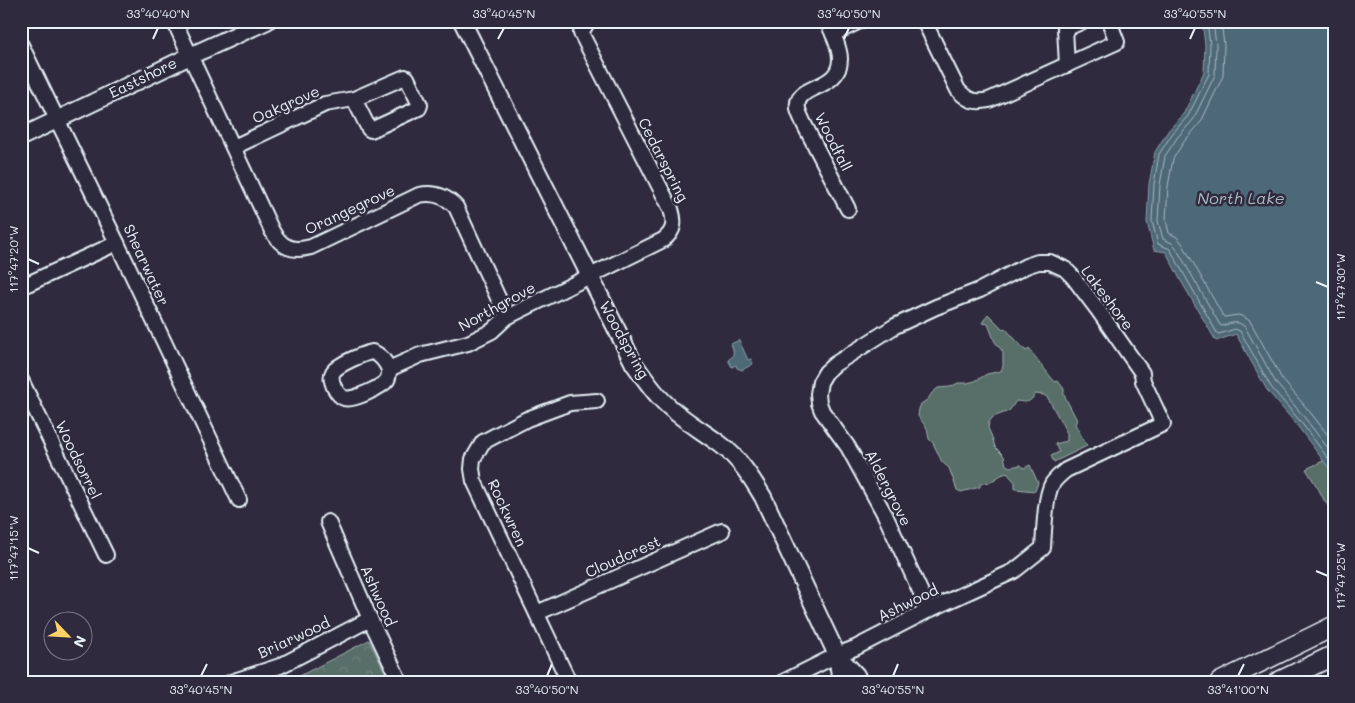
<svg xmlns="http://www.w3.org/2000/svg" width="1355" height="703" font-family="Mali,sans-serif">
<style>
.grass{fill:#586e68;stroke:#a0b0b0}
.forest{fill:url(#forest-crowns);stroke:#a0b0b0}
.water{fill:#4e6877;stroke:#8c9fab}
.lines{fill:none;stroke-linecap:round;stroke-linejoin:round}
.shore{stroke:#aabac4;stroke-width:1}
.minor-casing{stroke:#e8f1f8;stroke-width:18}
.tertiary-casing{stroke:#e8f1f8;stroke-width:20}
.secondary-casing{stroke:#e8f1f8;stroke-width:22}
.minor{stroke:#2f2a3d;stroke-width:14}
.tertiary{stroke:#2f2a3d;stroke-width:16}
.secondary{stroke:#2f2a3d;stroke-width:19}
.ticks{fill:none;stroke:#e8f1f8;stroke-width:2}
.labels{text-anchor:middle;stroke-width:5;stroke-linejoin:round;paint-order:stroke}
.street-label{font-size:15px;fill:#e8f1f8;stroke:#2f2a3d}
.water-label{font-size:16px;font-style:italic;fill:#aabac4;stroke:#2f2a3d}
.neatline{fill:none;stroke:#e8f1f8;stroke-width:2}
.ticks-label{font-size:12px;text-anchor:middle;fill:#e8f1f8}
</style>
<defs>
<pattern id="forest-crowns" width="20" height="18" patternUnits="userSpaceOnUse" patternTransform="scale(1.25)"><rect width="20" height="18" fill="#586e68"/><path d="M2 6a3 3 0 1 1 6 0M12 15a3 3 0 1 1 6 0" fill="none" stroke="#70837e"/></pattern>
</defs>
<rect width="100%" height="100%" fill="#2f2a3d"/>
<filter id="ink" filterUnits="userSpaceOnUse"><feTurbulence type="fractalNoise" baseFrequency=".02" numOctaves="2"/><feDisplacementMap in="SourceGraphic" scale="10" xChannelSelector="R" yChannelSelector="G"/><feConvolveMatrix kernelMatrix="1 2 1 2 8 2 1 2 1" color-interpolation-filters="sRGB"/></filter>
<g filter="url(#ink)">
<g class="grass">
<path d="M988,314l15,15 2,-1 21,23 3,-2 21,27 5,6 3,-1 6,8v6l13,25 -2,4 12,22 -33,16 -3,-6 8,-4 -4,-8 12,-3v-8l-19,-35 -4,-3 -9,-1c-5,10 -9,8 -19,7l-7,10 -16,6 -4,5 -1,6 4,9 3,10 9,9 2,9 4,2 11,-2 3,3 6,-3 8,18 -3,8 -20,-2v-7l-8,-9 -6,2 -12,8 -2,-1 -7,2v3l-19,5 -4,-2 -8,-22 -7,-6 -9,-19 -4,-4 -2,-11 -9,-12 1,-7 2,-5 7,-5 4,-6 6,-5 12,-1 8,-4h9l8,-2 12,-7 14,-3 2,-5v-14l-8,-10 -7,-18 -6,-1z"/>
<polygon points="1323,461 1334,471 1334,513 1325,502 1319,490 1306,469"/>
</g>
<polygon class="forest" points="369,640 390,682 288,682"/>
<g class="water">
<polygon points="1202,21 1334,21 1334,475 1296,424 1267,390 1236,334 1216,341 1181,281 1166,252 1154,250 1147,222 1149,184 1155,152 1168,131 1184,113 1204,72 1205,45"/>
<path d="M739,340l9,20 3,-1 2,5 -11,6 -5,-2 -1,-3 -4,2 -4,-7c7,-4 6,-9 3,-16z"/>
</g>
<g class="lines">
<g class="shore">
<polyline points="1207,21 1210,45 1209,74 1188,116 1172,134 1159,154 1154,184 1152,221 1158,244 1170,249 1217,333 1219,334 1235,329 1240,331 1271,387 1300,421 1334,466"/>
<path d="M1213,21l3,24 -1,30 -22,45 -16,18 -12,18 -5,29 -2,36 5,18 9,4 3,3 45,79 2,1c9,-3 16,-6 23,1l31,56 28,34 30,39"/>
<polyline points="1221,21 1224,45 1223,76 1201,122 1183,143 1173,159 1168,186 1166,220 1169,233 1177,237 1182,243 1223,316 1225,317 1238,315 1244,317 1250,321 1282,379 1310,412 1334,443"/>
</g>
<g class="minor-casing">
<g id="minor">
<path d="M174,21l98,210c10,17 20,21 39,16l108,-52c15,-3 27,1 37,12l51,110"/>
<path d="M827,21c5,10 13,27 13,38 0,33 -47,24 -42,50 1,5 4,10 6,15l44,85"/>
<path d="M924,21l34,69c10,11 17,13 31,10l128,-58 -8,-21"/>
<polyline points="833,34 860,21"/>
<polyline points="21,45 117,243 239,500"/>
<polyline points="1067,65 1065,29 1083,21"/>
<polyline points="234,147 325,104 354,99 405,77 407,78 420,105 419,108 371,130 369,129 354,99"/>
<polyline points="21,287 117,243"/>
<path d="M389,369c-4,-8 -9,-15 -17,-17 -9,2 -34,12 -39,20 -3,5 -1,10 1,15 2,4 5,9 10,11 9,3 38,-11 43,-18 2,-3 2,-7 2,-11l31,-14 48,-12 24,-12 15,-14 156,-77c12,-9 12,-18 8,-31l-90,-176 7,-12"/>
<polyline points="21,380 106,555"/>
<polyline points="328,522 370,619 400,682"/>
<polyline points="537,613 722,531"/>
<polyline points="231,682 280,666 370,619"/>
<polyline points="569,682 474,481 472,469 473,459 483,442 527,419 570,403 597,401"/>
<path d="M783,682l54,-27 18,-7 74,-38 85,-39 29,-23c1,-16 2,-52 9,-64 4,-6 9,-10 14,-14l97,-46 -20,-43 -1,-8 -44,-63 -25,-33 -8,-8 -15,-7h-12l-12,4 -46,24 -44,17 -41,19 -60,38 -9,8 -6,10 -2,12 1,9 3,8 26,36 37,68 44,95"/>
</g>
</g>
<g class="tertiary-casing">
<g id="tertiary">
<path d="M462,21l172,343c9,12 17,25 28,36 16,17 39,30 58,44 19,14 31,33 43,53l74,158 4,27"/>
<polyline points="21,137 190,56 267,21"/>
<polyline points="837,655 856,675 859,682"/>
</g>
</g>
<g class="secondary-casing">
<g id="secondary">
<polyline points="1220,682 1334,626"/>
<polyline points="1278,682 1334,655"/>
</g>
</g>
<use href="#minor" class="minor"/>
<use href="#tertiary" class="tertiary"/>
<use href="#secondary" class="secondary"/>
</g>
</g>
<path class="ticks" d="M153,39l5,-11M498,39l6,-11M844,39l5,-11M1190,39l5,-11M28,259l11,5M1316,282l12,5M28,548l11,5M1316,571l12,5M201,676l6,-12M547,676l5,-12M893,676l5,-12M1238,676l6,-12"/>
<g class="labels">
<g class="street-label">
<text transform="translate(143 78) rotate(-26)" y="5">Eastshore</text>
<text transform="translate(286 105) rotate(-24)" y="5">Oakgrove</text>
<text transform="translate(833 142) rotate(63)" y="5">Woodfall</text>
<text transform="translate(663 160) rotate(63)" y="5">Cedarspring</text>
<text transform="translate(350 210) rotate(-25)" y="5">Orangegrove</text>
<text transform="translate(146 265) rotate(65)" y="5">Shearwater</text>
<text transform="translate(1107 298) rotate(53)" y="5">Lakeshore</text>
<text transform="translate(497 307) rotate(-29)" y="5">Northgrove</text>
<text transform="translate(624 340) rotate(61)" y="5">Woodspring</text>
<text transform="translate(78 460) rotate(64)" y="5">Woodsorrel</text>
<text transform="translate(888 488) rotate(63)" y="5">Aldergrove</text>
<text transform="translate(507 513) rotate(65)" y="5">Rockwren</text>
<text transform="translate(623 557) rotate(-24)" y="5">Cloudcrest</text>
<text transform="translate(378 596) rotate(66)" y="5">Ashwood</text>
<text transform="translate(908 603) rotate(-26)" y="5">Ashwood</text>
<text transform="translate(294 638) rotate(-25)" y="5">Briarwood</text>
</g>
<g class="water-label">
<text x="1241" y="204">North Lake</text>
</g>
</g>
<rect width="1355" height="703" fill="none" stroke="#2f2a3d" stroke-width="55"/>
<g transform="translate(68 636) rotate(115)"><circle r="24" fill="#2f2a3d" stroke="#797a88"/>
<path d="M0-4L9 19L0 12L-9 19Z" fill="#ffd166"/>
<text y="-8" font-size="14" font-weight="bold" text-anchor="middle" fill="#e8f1f8">N</text>
</g>
<rect x="28" y="28" width="1300" height="648" class="neatline"/>
<g class="ticks-label">
<text x="158" y="18">33°40'40"N</text>
<text x="504" y="18">33°40'45"N</text>
<text x="849" y="18">33°40'50"N</text>
<text x="1195" y="18">33°40'55"N</text>
<text transform="translate(14 259) rotate(-90)" y="4">117°47'20"W</text>
<text transform="translate(1341 287) rotate(-90)" y="4">117°47'30"W</text>
<text transform="translate(14 548) rotate(-90)" y="4">117°47'15"W</text>
<text transform="translate(1341 576) rotate(-90)" y="4">117°47'25"W</text>
<text x="201" y="694">33°40'45"N</text>
<text x="547" y="694">33°40'50"N</text>
<text x="893" y="694">33°40'55"N</text>
<text x="1238" y="694">33°41'00"N</text>
</g>
</svg>
